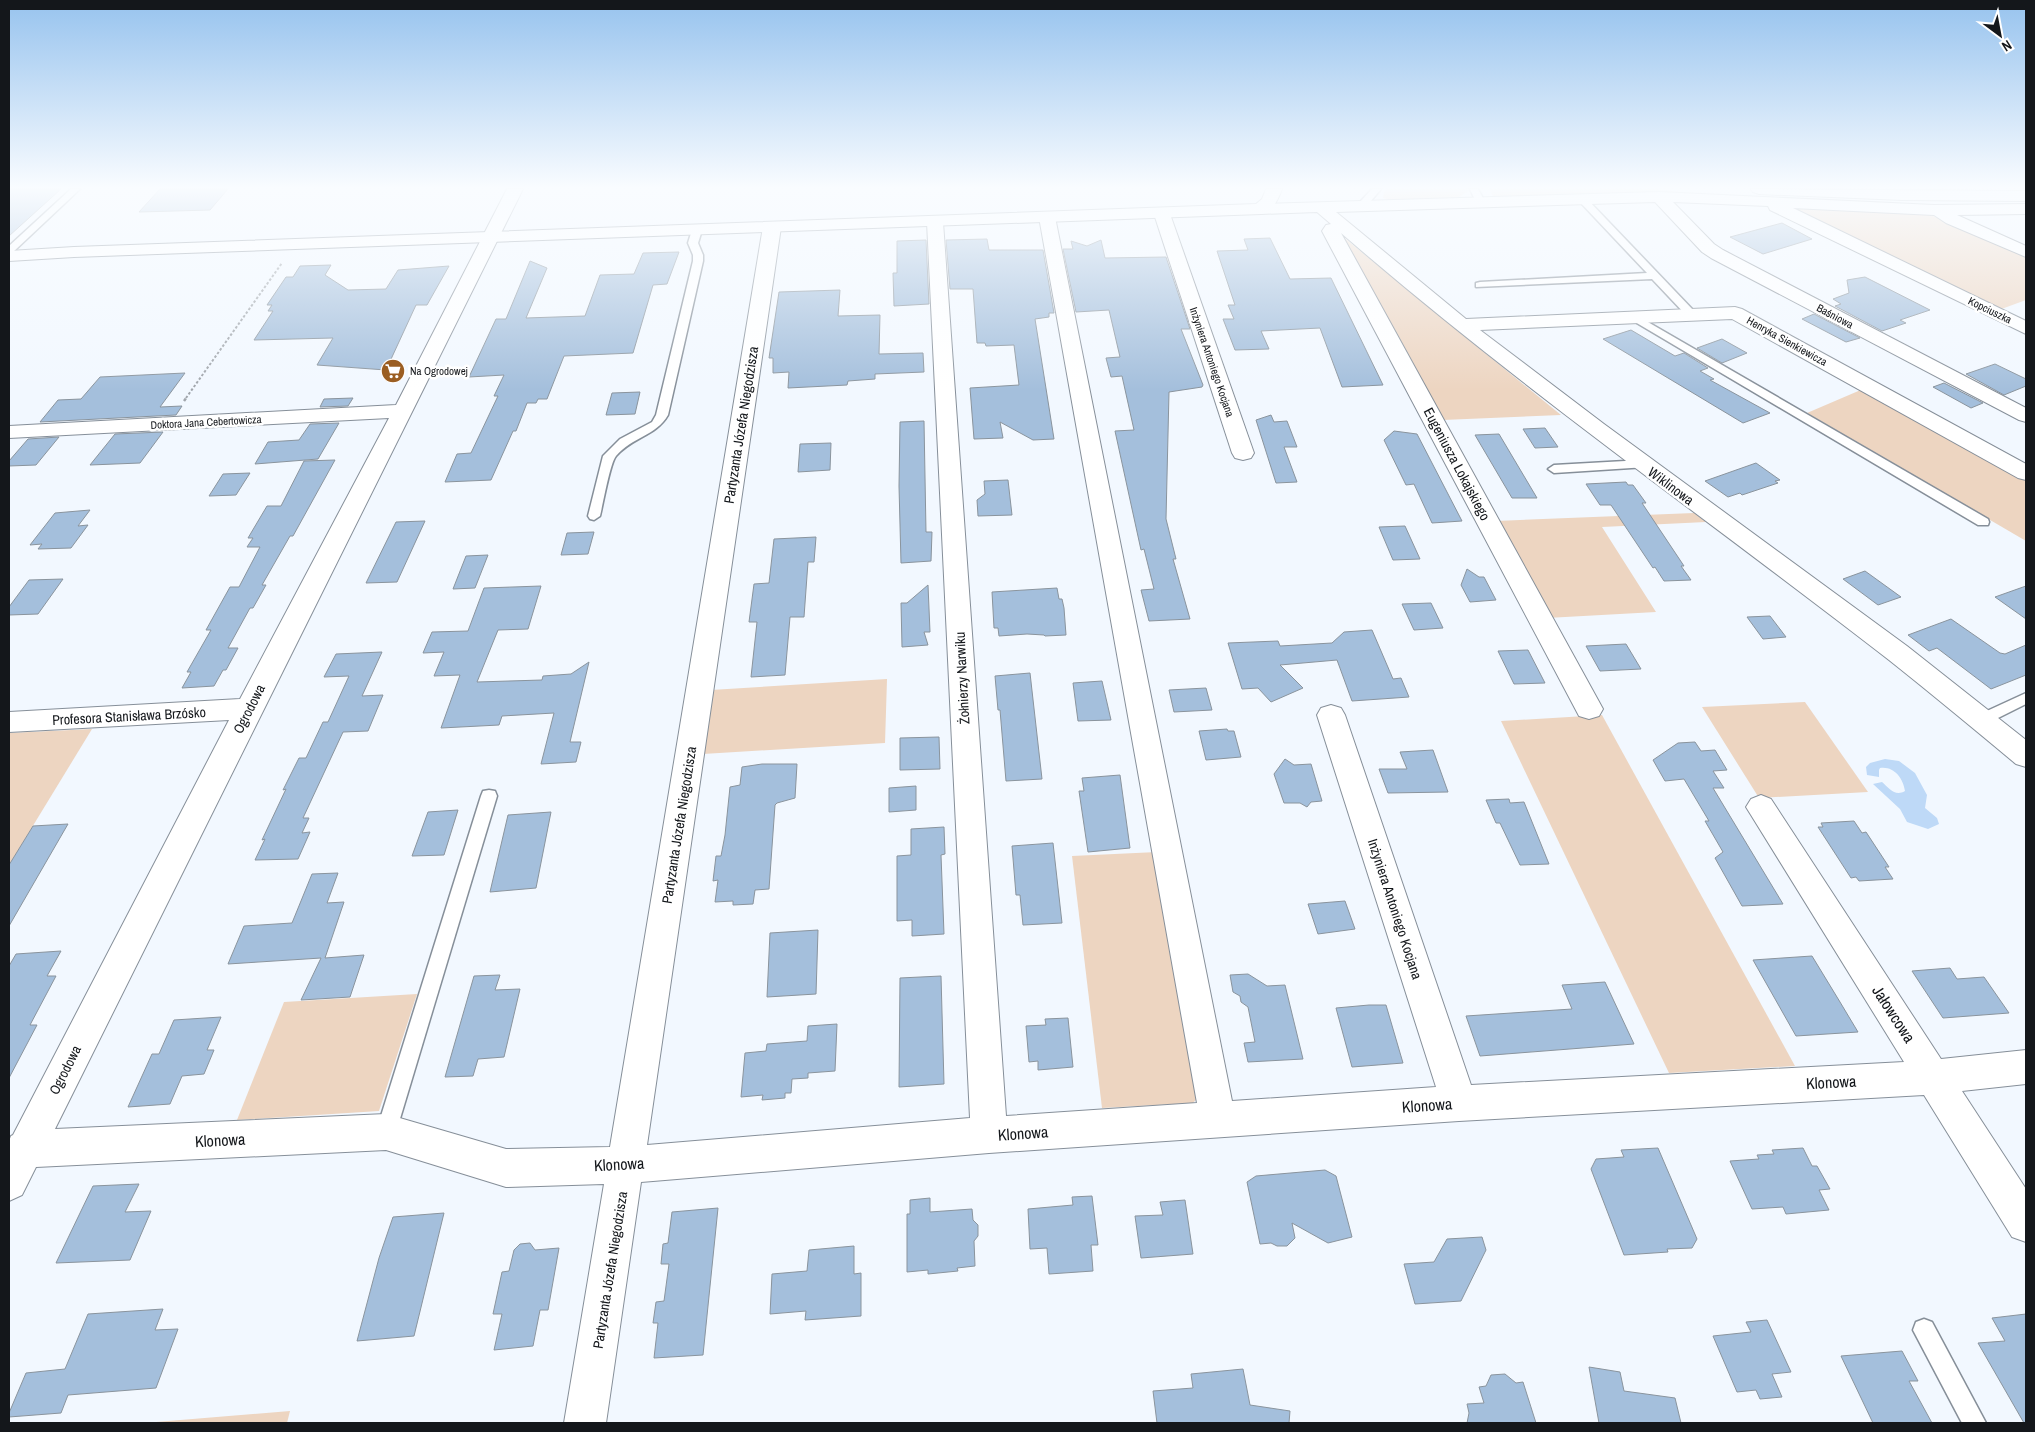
<svg xmlns="http://www.w3.org/2000/svg" width="2035" height="1432" font-family="'Archivo Narrow',sans-serif">
<style>
.green{fill:#edd5c1}
.water{fill:#bed9f7}
.building{fill:#a4bfdc;stroke:#8a949d}
.lines{fill:none;stroke-linecap:round;stroke-linejoin:round}
.lane-casing{stroke:#868f99;stroke-width:3}
.street-casing{stroke:#868f99;stroke-width:2}
.secondary-casing{stroke:#868f99;stroke-width:2}
.highway-casing{stroke:#868f99;stroke-width:2}
.path-far1{stroke:#a1a6ac;stroke-width:2;stroke-dasharray:2.5 2;stroke-linecap:butt}
.path{stroke:#a1a6ac;stroke-width:2.5;stroke-dasharray:3 2;stroke-linecap:butt}
.lane{fill:#fff;fill-rule:evenodd}
.street{fill:#fff;fill-rule:evenodd}
.secondary{fill:#fff;fill-rule:evenodd}
.highway{fill:#fff;fill-rule:evenodd}
.labels{text-anchor:middle;stroke-width:5;stroke-linejoin:round;paint-order:stroke}
.far-street-label{font-size:11px;fill:#14171b;stroke:#fff}
.far-poi-label{font-size:11px;fill:#14171b;stroke:#fff;text-anchor:start}
.street-label{font-size:14px;fill:#14171b;stroke:#fff}
.near-street-label{font-size:16px;fill:#14171b;stroke:#fff}
</style>
<rect width="100%" height="100%" fill="#f2f8ff"/>
<g class="green">
<polygon points="1387,189 1467,189 1468,191 1456,199 1394,201 1383,198 1384,192"/>
<polygon points="1490,189 1655,189 1704,195 1494,199"/>
<polygon points="1788,208 1931,215 2026,257 2026,300 1996,311"/>
<polygon points="1342,236 1561,415 1443,420"/>
<polygon points="1863,389 2026,479 2026,541 1807,413"/>
<polygon points="1694,513 1706,522 1602,527 1656,612 1547,618 1496,521"/>
<polygon points="887,679 885,743 703,754 711,690"/>
<polygon points="1805,702 1868,792 1759,798 1702,707"/>
<polygon points="1602,715 1795,1066 1669,1073 1501,721"/>
<polygon points="92,729 9,865 9,733"/>
<polygon points="1157,852 1202,1093 1193,1103 1102,1108 1072,856"/>
<polygon points="417,994 379,1111 237,1120 284,1002"/>
<polygon points="290,1411 287,1423 144,1423"/>
</g>
<path class="water" d="M1885,759l14,2 16,12 12,22 -2,13 12,10 2,6 -11,5 -21,-7 -7,-13 -27,-25 9,-2c7,6 13,15 23,9 -2,-13 -11,-25 -25,-23l-1,2v7l-12,-2 -1,-8 4,-4z"/>
<g class="building">
<polygon points="9,189 61,189 9,236"/>
<polygon points="160,189 228,189 210,210 139,212"/>
<polygon points="1782,223 1812,239 1763,254 1730,237"/>
<polygon points="1270,238 1290,279 1331,278 1383,385 1342,387 1320,328 1261,331 1269,349 1235,350 1223,319 1234,319 1228,305 1235,305 1217,251 1248,250 1244,239"/>
<polygon points="987,239 989,250 1043,250 1054,313 1049,313 1049,317 1035,319 1054,439 1033,440 1000,422 1003,438 974,439 970,388 1019,385 1014,345 986,346 985,343 977,343 973,289 950,289 946,240"/>
<polygon points="926,240 929,304 894,306 893,273 897,273 897,241"/>
<polygon points="1101,240 1105,258 1166,257 1190,329 1181,329 1203,385 1202,387 1169,392 1166,519 1176,559 1173,559 1190,619 1149,621 1141,590 1154,589 1144,549 1141,550 1115,431 1134,430 1122,376 1111,377 1106,358 1120,357 1109,310 1076,312 1063,249 1073,249 1071,241 1087,246"/>
<polygon points="679,252 667,284 653,285 633,353 564,356 547,399 538,399 536,403 527,403 516,431 513,431 491,480 445,482 457,454 471,453 498,396 494,396 504,375 469,377 496,319 506,319 530,261 547,268 526,318 585,316 600,275 634,274 643,253"/>
<polygon points="331,265 325,275 348,290 386,289 398,270 449,266 427,305 416,305 386,370 317,365 333,338 254,340 273,311 268,311 272,305 267,305 286,277 293,277 300,266"/>
<polygon points="1865,277 1930,310 1900,320 1906,323 1882,331 1835,306 1841,304 1833,299 1849,293 1847,280"/>
<polygon points="840,290 838,316 880,315 879,354 923,353 924,372 875,374 875,379 848,381 847,385 788,388 789,372 773,373 773,358 769,358 779,292"/>
<polygon points="1814,314 1860,338 1846,342 1802,319"/>
<polygon points="1631,330 1675,356 1684,353 1708,368 1700,371 1714,379 1710,380 1770,413 1743,423 1603,339"/>
<polygon points="1722,339 1747,353 1722,363 1697,348"/>
<polygon points="1995,364 2026,379 2026,386 2004,395 1966,374"/>
<polygon points="185,373 160,407 182,406 176,415 40,422 58,400 81,399 100,377"/>
<polygon points="1944,383 1983,403 1971,408 1933,387"/>
<polygon points="640,392 635,414 606,415 612,393"/>
<polygon points="353,398 348,406 320,407 324,399"/>
<polygon points="1271,415 1274,422 1287,421 1297,447 1284,447 1297,482 1276,483 1256,420"/>
<polygon points="924,421 926,532 932,532 931,561 901,563 899,486 900,422"/>
<polygon points="339,423 318,459 255,464 268,442 299,440 310,424"/>
<polygon points="1545,428 1558,447 1535,448 1523,429"/>
<polygon points="1394,431 1417,434 1462,521 1432,523 1414,484 1406,485 1384,440"/>
<polygon points="163,432 140,463 90,465 115,434"/>
<polygon points="1499,434 1537,498 1512,498 1475,435"/>
<polygon points="59,437 36,465 9,466 9,461 28,439"/>
<polygon points="831,443 830,470 798,472 800,444"/>
<polygon points="335,460 293,536 290,536 262,585 266,585 253,608 250,608 228,648 238,648 226,670 223,670 214,686 182,688 191,672 187,672 211,630 206,630 230,587 239,587 260,547 247,547 253,538 248,538 267,506 281,506 304,461"/>
<polygon points="1756,463 1780,480 1775,481 1778,483 1742,495 1740,493 1728,497 1705,481"/>
<polygon points="250,473 236,495 209,496 223,474"/>
<polygon points="1008,480 1012,515 978,516 977,500 985,494 984,481"/>
<polygon points="1626,482 1628,485 1633,485 1646,503 1642,503 1684,566 1681,566 1691,580 1664,581 1655,567 1653,568 1611,505 1600,505 1586,484"/>
<polygon points="90,510 78,526 88,525 71,548 38,549 42,544 30,545 55,513"/>
<polygon points="425,521 397,582 366,583 396,522"/>
<polygon points="1405,526 1420,559 1393,560 1379,527"/>
<polygon points="594,532 588,554 561,555 567,533"/>
<polygon points="816,537 814,562 808,562 804,617 790,617 785,675 751,677 757,622 749,622 754,584 769,583 774,539"/>
<polygon points="488,555 475,588 453,589 466,556"/>
<polygon points="1467,569 1479,577 1484,577 1496,600 1470,602 1461,585"/>
<polygon points="1865,571 1901,597 1878,605 1843,579"/>
<polygon points="63,579 38,614 9,615 9,607 29,580"/>
<polygon points="928,585 930,632 924,632 928,645 902,647 901,603 907,603"/>
<polygon points="541,586 528,629 498,630 477,682 542,680 543,676 571,674 589,662 570,742 581,742 576,762 541,764 554,713 502,716 499,725 441,728 460,675 434,676 444,652 423,653 432,632 468,631 484,588"/>
<polygon points="2026,586 2026,619 1995,597"/>
<polygon points="1057,588 1059,599 1062,599 1064,608 1066,635 1045,636 1044,635 1027,634 999,636 998,628 994,628 992,592"/>
<polygon points="1431,603 1443,628 1414,630 1402,604"/>
<polygon points="1770,616 1786,637 1763,639 1747,617"/>
<polygon points="1951,619 2000,653 2005,654 2026,645 2026,675 1991,689 1937,648 1929,651 1908,635"/>
<polygon points="1372,630 1393,679 1401,678 1409,697 1352,701 1337,660 1280,665 1303,688 1271,702 1258,688 1242,689 1228,643 1278,641 1280,646 1332,643 1344,632"/>
<polygon points="1626,644 1641,669 1600,671 1586,646"/>
<polygon points="1528,650 1545,683 1514,684 1498,651"/>
<polygon points="382,652 362,696 383,695 368,731 343,732 303,818 309,818 302,833 310,832 298,859 255,860 265,839 262,840 286,789 283,790 299,758 306,758 323,722 328,722 349,676 324,677 336,654"/>
<polygon points="1030,673 1042,779 1006,781 1000,710 998,710 995,676"/>
<polygon points="1102,681 1111,720 1078,721 1073,683"/>
<polygon points="1206,688 1212,710 1174,712 1169,690"/>
<polygon points="1227,729 1228,731 1234,731 1241,757 1206,760 1199,731"/>
<polygon points="939,737 940,769 900,770 900,738"/>
<polygon points="1695,742 1701,751 1715,750 1727,770 1713,771 1724,788 1713,788 1783,904 1742,906 1715,858 1723,852 1705,821 1709,821 1684,779 1665,781 1653,760 1678,743"/>
<polygon points="1433,750 1448,792 1388,793 1379,769 1407,769 1400,752"/>
<polygon points="1285,759 1294,765 1311,764 1322,801 1311,802 1307,807 1300,803 1284,803 1274,774"/>
<polygon points="762,764 797,764 795,798 777,803 775,805 769,889 755,890 753,904 733,905 733,901 715,902 718,880 713,881 716,856 721,856 725,835 730,787 740,785 742,767"/>
<polygon points="1120,775 1130,848 1088,852 1079,791 1084,791 1082,778"/>
<polygon points="916,786 916,810 889,812 889,788"/>
<polygon points="1509,799 1510,803 1524,802 1549,864 1520,865 1500,823 1496,823 1486,800"/>
<polygon points="458,810 444,855 412,856 428,812"/>
<polygon points="551,812 536,888 490,892 508,815"/>
<polygon points="1854,821 1862,833 1866,832 1889,867 1885,867 1893,879 1859,881 1856,877 1851,878 1818,827 1823,827 1821,823"/>
<polygon points="68,824 9,926 9,865 33,826"/>
<polygon points="944,827 945,854 941,855 944,934 912,936 912,920 897,921 897,856 911,855 911,829"/>
<polygon points="1053,843 1062,923 1023,925 1020,895 1016,895 1012,846"/>
<polygon points="338,873 327,903 344,902 325,958 364,955 350,997 301,1000 321,958 228,964 244,926 292,923 312,874"/>
<polygon points="1345,901 1355,929 1318,934 1308,904"/>
<polygon points="818,930 816,994 767,997 770,933"/>
<polygon points="61,951 47,976 56,976 30,1025 37,1025 9,1078 9,966 16,954"/>
<polygon points="1812,956 1840,1002 1858,1032 1796,1036 1753,960"/>
<polygon points="1950,968 1957,979 1984,977 2009,1013 1943,1018 1912,971"/>
<polygon points="1248,974 1267,986 1285,985 1303,1059 1248,1062 1244,1043 1255,1042 1248,1007 1241,1002 1240,996 1233,992 1230,975"/>
<polygon points="500,975 495,990 520,989 504,1057 478,1059 473,1076 445,1077 474,976"/>
<polygon points="941,976 944,1084 899,1087 900,978"/>
<polygon points="1605,982 1634,1044 1480,1056 1466,1016 1572,1009 1562,985"/>
<polygon points="1369,1005 1386,1005 1403,1063 1352,1067 1336,1008"/>
<polygon points="221,1017 207,1050 214,1050 204,1074 182,1076 170,1104 128,1107 152,1054 159,1054 174,1020"/>
<polygon points="1068,1018 1073,1067 1038,1070 1038,1061 1029,1062 1026,1026 1046,1025 1045,1019"/>
<polygon points="837,1024 835,1071 808,1073 808,1078 792,1079 791,1093 785,1093 785,1098 762,1100 763,1095 741,1097 745,1053 766,1051 767,1044 807,1041 808,1026"/>
<polygon points="1658,1148 1697,1239 1692,1248 1667,1249 1668,1252 1624,1255 1591,1169 1596,1159 1624,1157 1621,1150"/>
<polygon points="1803,1148 1812,1166 1817,1166 1830,1189 1819,1190 1829,1210 1786,1214 1783,1207 1752,1209 1730,1161 1759,1159 1757,1155 1774,1154 1772,1150"/>
<polygon points="1325,1170 1336,1176 1352,1237 1328,1243 1292,1223 1295,1238 1287,1246 1277,1246 1271,1243 1260,1244 1247,1182 1256,1176"/>
<polygon points="139,1184 125,1212 151,1211 130,1260 56,1263 93,1186"/>
<polygon points="1092,1196 1098,1245 1091,1245 1093,1271 1049,1274 1047,1248 1030,1249 1028,1209 1073,1205 1072,1197"/>
<polygon points="930,1198 930,1212 972,1209 973,1220 978,1225 978,1236 974,1241 975,1266 957,1268 958,1271 928,1274 928,1270 907,1272 907,1214 910,1214 910,1200"/>
<polygon points="1185,1200 1193,1254 1141,1258 1135,1216 1163,1215 1160,1202"/>
<polygon points="718,1208 703,1355 654,1358 658,1323 653,1323 656,1302 664,1301 669,1264 661,1264 663,1244 668,1243 672,1212"/>
<polygon points="444,1213 414,1336 357,1341 379,1258 393,1217"/>
<polygon points="1482,1237 1486,1250 1461,1301 1415,1304 1404,1264 1434,1262 1447,1239"/>
<polygon points="530,1243 535,1250 559,1248 548,1310 540,1310 533,1346 494,1350 502,1314 493,1314 502,1272 509,1271 514,1250 520,1244"/>
<polygon points="854,1246 854,1274 861,1273 861,1316 805,1320 806,1311 770,1314 772,1274 807,1271 809,1250"/>
<polygon points="163,1309 155,1330 178,1329 156,1388 68,1395 61,1413 9,1417 9,1413 26,1373 65,1369 88,1314"/>
<polygon points="2026,1314 2026,1423 2024,1423 1978,1343 2005,1341 1992,1318"/>
<polygon points="1767,1320 1791,1372 1772,1374 1782,1397 1760,1399 1756,1390 1737,1392 1713,1336 1751,1332 1746,1322"/>
<polygon points="1902,1351 1918,1381 1909,1381 1932,1423 1873,1423 1841,1356"/>
<polygon points="1589,1367 1620,1372 1624,1391 1675,1398 1681,1423 1599,1423"/>
<polygon points="1243,1369 1250,1405 1290,1411 1289,1423 1157,1423 1153,1391 1193,1388 1191,1374"/>
<polygon points="1505,1374 1516,1383 1523,1382 1536,1423 1467,1423 1469,1413 1467,1404 1484,1403 1479,1387 1486,1386 1491,1375"/>
</g>
<g class="lines">
<g class="lane-casing">
<g id="lane">
<polygon points="71,189 80,189 12,253 9,254 9,246"/>
<polygon points="1372,189 1381,189 1370,202 1370,209 1364,209 1360,202"/>
<polygon points="1470,189 1478,189 1485,202 1483,204 1477,204"/>
<polygon points="1582,196 1585,197 1695,312 1696,314 1695,316 1687,316 1652,279 1476,287 1476,283 1480,282 1647,273 1579,201 1579,197"/>
<path d="M697,227l5,3 -4,13 5,12v6l-35,154c-12,21 -36,22 -52,41 -6,7 -13,48 -16,60l-6,4 -4,-1 -2,-3 15,-60 17,-17 32,-17 4,-7 37,-154v-6l-5,-12 4,-13z"/>
<polygon points="1634,314 1988,519 1989,522 1988,525 1978,525 1630,319 1629,317 1630,315"/>
<polygon points="1643,460 1647,461 1649,464 1647,467 1554,473 1548,469 1554,465"/>
<polygon points="2026,693 2026,704 1986,724 1981,726 1976,724 1973,720 1976,716"/>
<polygon points="489,790 495,791 497,796 396,1132 393,1139 386,1142 379,1139 376,1132 481,796 483,791"/>
<polygon points="1924,1319 1932,1322 1986,1423 1962,1423 1913,1330 1916,1322"/>
</g>
</g>
<g class="street-casing">
<g id="street">
<polygon points="507,189 523,189 55,1129 386,1114 506,1149 610,1147 763,227 766,223 772,222 778,223 781,227 647,1145 970,1118 927,222 929,218 941,218 943,222 1006,1116 1197,1103 1039,217 1041,213 1053,213 1055,217 1232,1101 1436,1087 1317,715 1321,708 1331,705 1341,708 1345,715 1471,1085 1904,1062 1751,815 1746,807 1751,799 1761,795 1771,799 1941,1059 2026,1050 2026,1084 1962,1091 2026,1189 2026,1242 2012,1237 1924,1095 1459,1121 989,1153 641,1182 606,1423 564,1423 604,1184 506,1187 386,1150 36,1167 22,1195 9,1201 9,1141 11,1136 13,1135 229,720 9,732 9,712 240,699 389,418 9,438 9,426 396,405"/>
<path d="M1659,192l275,13 92,-1v10l-69,1 69,31v11l-80,-34 -12,-8 -141,-7 233,113v13l-256,-124 -2,-4 -95,-4 41,42 9,6 303,158v14l-7,-2 -308,-162 -9,-6 -47,-50 -319,10 130,107 269,-12 7,2 284,155v16l-8,-2 -286,-159 -252,11 124,94 303,222 119,94v27l-10,-3c-42,-35 -84,-70 -127,-104 -183,-142 -373,-275 -548,-427l262,476 -4,7 -10,3 -10,-3 -257,-485 4,-6 5,-1 -14,-12 -56,2 -6,-1 -2,-4 2,-4 6,-1z"/>
<polygon points="1162,209 1168,210 1170,214 1254,453 1251,458 1243,460 1235,458 1232,453 1154,214 1156,210"/>
</g>
</g>
<g class="secondary-casing">
<path id="secondary" d="M1266,189h16c-4,11 -9,22 -21,25l-1187,43 -65,4v-10l65,-4 1182,-43 6,-5z"/>
</g>
<g class="highway-casing">
<polygon id="highway" points="1751,189 2026,191 2026,201 1902,200 1759,194 1753,192"/>
</g>
<polyline class="path-far1" points="186,398 282,263"/>
<polyline class="path" points="184,401 187,397"/>
<use href="#lane" class="lane"/>
<use href="#street" class="street"/>
<use href="#secondary" class="secondary"/>
<use href="#highway" class="highway"/>
</g>
<linearGradient id="sky" x2="0" y2="1"><stop stop-color="#97c3ee"/><stop offset="0.48" stop-color="#f9fcff"/><stop offset="1" stop-color="#f9fcff" stop-opacity="0"/></linearGradient>
<rect width="2035" height="390" fill="url(#sky)"/>
<defs>
<g id="supermarket-disc" transform="scale(1.25)"><circle r="9.5" fill="#9b5e22" stroke="#fff"/><path d="M-6-5.5h2.5l.6 2H6L4.5 2H-2.5L-4.4-4H-6ZM-1.5 3.2a1.3 1.3 0 1 0 .1 0ZM3 3.2a1.3 1.3 0 1 0 .1 0Z" fill="#fff"/></g>
</defs>
<g fill-rule="evenodd">
<use href="#supermarket-disc" x="393" y="371"/>
</g>
<g class="labels">
<g class="far-street-label">
<text transform="translate(1990 310) rotate(26)" y="4">Kopciuszka</text>
<text transform="translate(1835 316) rotate(28)" y="4">Baśniowa</text>
<text transform="translate(1787 341) rotate(29)" y="4">Henryka Sienkiewicza</text>
<text transform="translate(1212 362) rotate(71)" y="4">Inżyniera Antoniego Kocjana</text>
<text transform="translate(206 422) rotate(-3)" y="4">Doktora Jana Cebertowicza</text>
</g>
<g class="far-poi-label">
<text x="410" y="375">Na Ogrodowej</text>
</g>
<g class="street-label">
<text transform="translate(741 425) rotate(-81)" y="5">Partyzanta Józefa Niegodzisza</text>
<text transform="translate(1457 464) rotate(62)" y="5">Eugeniusza Lokajskiego</text>
<text transform="translate(1671 486) rotate(37)" y="5">Wiklinowa</text>
<text transform="translate(962 678) rotate(-93)" y="5">Żołnierzy Narwiku</text>
<text transform="translate(249 709) rotate(-63)" y="5">Ogrodowa</text>
<text transform="translate(129 716) rotate(-3)" y="5">Profesora Stanisława Brzósko</text>
<text transform="translate(679 825) rotate(-81)" y="5">Partyzanta Józefa Niegodzisza</text>
<text transform="translate(1395 909) rotate(72)" y="5">Inżyniera Antoniego Kocjana</text>
<text transform="translate(65 1070) rotate(-63)" y="5">Ogrodowa</text>
<text transform="translate(610 1270) rotate(-81)" y="5">Partyzanta Józefa Niegodzisza</text>
</g>
<g class="near-street-label">
<text transform="translate(1894 1014) rotate(57)" y="6">Jałowcowa</text>
<text transform="translate(1831 1082) rotate(-3)" y="6">Klonowa</text>
<text transform="translate(1427 1105) rotate(-4)" y="6">Klonowa</text>
<text transform="translate(1023 1133) rotate(-4)" y="6">Klonowa</text>
<text transform="translate(220 1140) rotate(-3)" y="6">Klonowa</text>
<text transform="translate(619 1164) rotate(-3)" y="6">Klonowa</text>
</g>
</g>
<rect width="2035" height="1432" fill="none" stroke="#14171b" stroke-width="20"/>
<g transform="translate(2000 35) rotate(148)" stroke="#ffffff" stroke-width="4" paint-order="stroke">
<path d="M0-4L9 19L0 12L-9 19Z" fill="#14171b"/>
<text y="-8" font-size="14" font-weight="bold" text-anchor="middle" fill="#14171b">N</text>
</g>
</svg>
